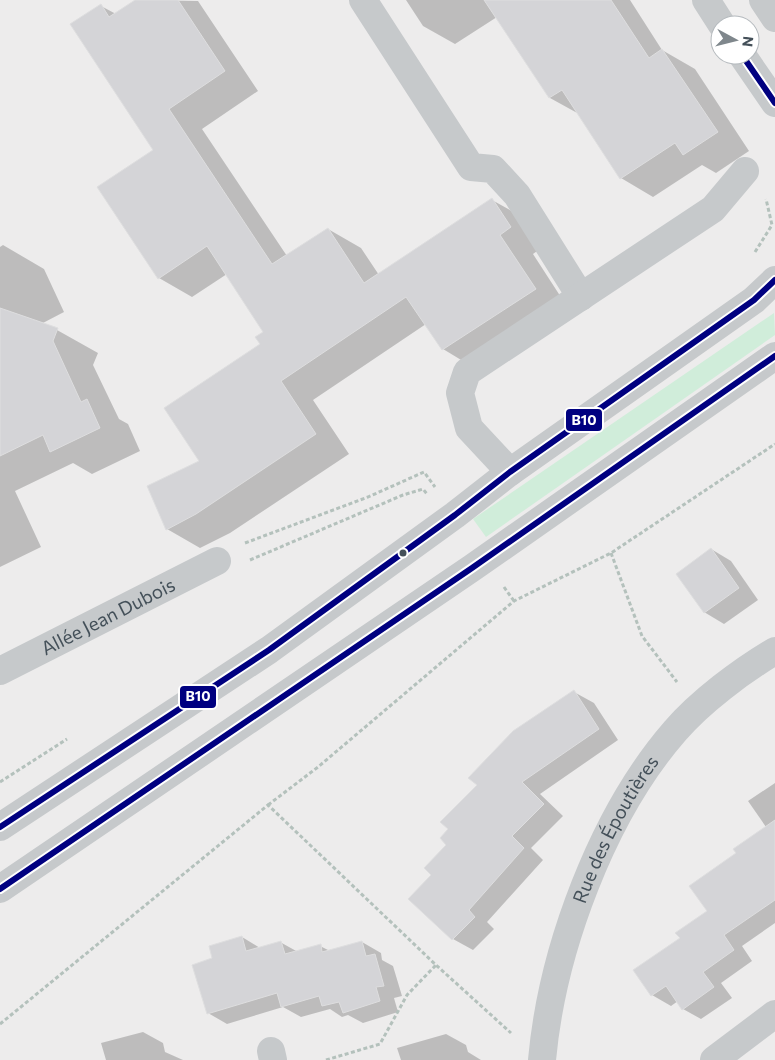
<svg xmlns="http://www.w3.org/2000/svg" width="775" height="1060" font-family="Commissioner,sans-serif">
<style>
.green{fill:#d0edda}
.shadow{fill:#0003}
.building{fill:#d4d4d7;stroke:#dededf}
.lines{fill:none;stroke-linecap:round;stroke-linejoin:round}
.path{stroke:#b4c1bc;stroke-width:3;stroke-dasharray:4 2.5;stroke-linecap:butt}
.minor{stroke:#c6c9cb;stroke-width:28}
.bus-1-casing{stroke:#fff;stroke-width:10}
.bus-1{stroke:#000080;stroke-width:6}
.bus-dot{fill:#445059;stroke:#fff;stroke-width:2}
.labels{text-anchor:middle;stroke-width:4.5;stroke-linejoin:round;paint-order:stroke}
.street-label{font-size:19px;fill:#445059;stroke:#fff}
.line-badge{stroke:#fff;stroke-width:2}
.badge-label{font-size:14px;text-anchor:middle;font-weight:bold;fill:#fff}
</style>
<rect width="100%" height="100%" fill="#edecec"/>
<polygon class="green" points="774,313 775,335 486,537 473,519"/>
<g class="shadow">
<polygon points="137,0 198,1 258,91 202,129 287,256 328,229 361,248 379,275 492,200 526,219 544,246 533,254 568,308 476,369 443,349 426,324 313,400 349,454 230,533 200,548 167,529 262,344 265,332 227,274 192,297 159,278 155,150 101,6 116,14"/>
<polygon points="406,0 630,0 662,50 695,69 749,151 716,173 702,165 653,197 621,178 579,114 550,98 497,17 455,44 423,26"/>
<polygon points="3,245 44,269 64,312 41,324 57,330 98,353 93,365 119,419 128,424 140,451 92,474 73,463 15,491 41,547 0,567 0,247"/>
<polygon points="711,549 731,561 758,600 724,624 704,612"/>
<polygon points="574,692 594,703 618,740 540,794 563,816 531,848 543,860 487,922 494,929 473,950 453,939 433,875 448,845"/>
<polygon points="775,783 775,923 742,946 752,961 721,983 732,998 701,1019 683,1009 678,1001 671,1006 652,995 635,971 682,939 709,912 738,853 766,827 748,801"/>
<polygon points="242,937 260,948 280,942 298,952 320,946 330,951 362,942 381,953 382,960 393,966 402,996 394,998 398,1012 363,1023 348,1015 342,1017 330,1009 301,1017 283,1007 227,1024 208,1013 213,959"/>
<polygon points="143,1032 163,1043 165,1052 183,1060 106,1060 101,1043"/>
<polygon points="446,1034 466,1045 468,1052 481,1060 401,1060 397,1048"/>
</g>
<g class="building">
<polygon points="135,0 178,0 225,71 169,109 272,264 328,228 364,283 492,198 511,227 500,235 536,289 442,350 406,297 281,381 316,434 196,514 166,530 147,486 199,461 164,408 260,344 255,337 263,332 207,246 158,279 97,187 153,150 70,24 101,4 109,17"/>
<polygon points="484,0 611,0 649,58 662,49 718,132 683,155 675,143 620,179 562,90 549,98"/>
<polygon points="0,308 58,328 53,341 81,402 87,399 100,428 50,452 43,435 0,456"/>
<polygon points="711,548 739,588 704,613 676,574"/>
<polygon points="574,690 599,729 522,782 544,804 512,836 524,848 469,910 475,917 452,940 408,899 431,875 424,868 446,845 440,838 448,829 440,822 477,785 468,778 513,731"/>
<polygon points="775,820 775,900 724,935 734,950 703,972 714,987 682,1010 666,986 651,996 633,970 680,938 675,933 707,911 689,886 736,853 733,849"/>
<polygon points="242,936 246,951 281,941 285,954 321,944 322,952 362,941 366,956 375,954 384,986 376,987 380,1001 343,1013 339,1002 322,1006 319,996 281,1007 277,993 207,1014 192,965 212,958 209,946"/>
</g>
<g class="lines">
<g class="path">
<polyline points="755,252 772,225 766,199"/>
<polyline points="245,543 368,497 424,472 435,487"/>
<polyline points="611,553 642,636 677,682"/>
<polyline points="250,560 403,495 423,489 427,494"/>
<polyline points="504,587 514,601"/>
<polyline points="0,782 67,739"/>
<polyline points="268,805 318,767 514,601 611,553 775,444"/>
<polyline points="0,1024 268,805 436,965 511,1033"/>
<polyline points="326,1060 380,1044 407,995 436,965"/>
</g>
<g class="minor">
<polyline points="363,0 471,167 493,169 517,195 581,297"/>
<polyline points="706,0 722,25"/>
<polyline points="763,0 775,18"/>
<polyline points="742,55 775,103"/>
<polyline points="510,472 469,428 460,393 467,372 713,209 745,171"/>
<path id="s1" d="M0,671l217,-110"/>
<polyline points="0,827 269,650 455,515 510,472 754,300 775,280"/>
<polyline points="0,889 472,568 775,356"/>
<polyline points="271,1051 273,1060"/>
<path id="s2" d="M542,1060c10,-110 60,-245 133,-329 25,-29 66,-60 100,-80"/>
<polyline points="714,1060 775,1014"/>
</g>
<g class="bus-1-casing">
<g id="bus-1">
<polyline points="742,55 775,103"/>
<polyline points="0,827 269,650 455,515 510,472 754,300 775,280"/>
<polyline points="0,889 472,568 775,356"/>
</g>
</g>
<use href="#bus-1" class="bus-1"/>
</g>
<circle class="bus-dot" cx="403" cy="553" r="4.5"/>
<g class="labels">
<g class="street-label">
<text dy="7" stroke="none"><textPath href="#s1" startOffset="121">Allée Jean Dubois</textPath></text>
<text dy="7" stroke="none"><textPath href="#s2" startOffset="244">Rue des Époutières</textPath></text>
</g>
</g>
<g class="line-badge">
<rect x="565" y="408" width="38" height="24" rx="5" fill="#000080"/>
<rect x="179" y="685" width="38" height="24" rx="5" fill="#000080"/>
</g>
<g class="badge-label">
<text x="584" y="425">B10</text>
<text x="198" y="701">B10</text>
</g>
<g transform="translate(735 40) rotate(97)"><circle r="24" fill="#ffffff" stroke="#b4b9bd"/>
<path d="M0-4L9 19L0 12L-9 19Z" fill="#7f878c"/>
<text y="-8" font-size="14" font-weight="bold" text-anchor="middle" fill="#445059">N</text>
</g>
</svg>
